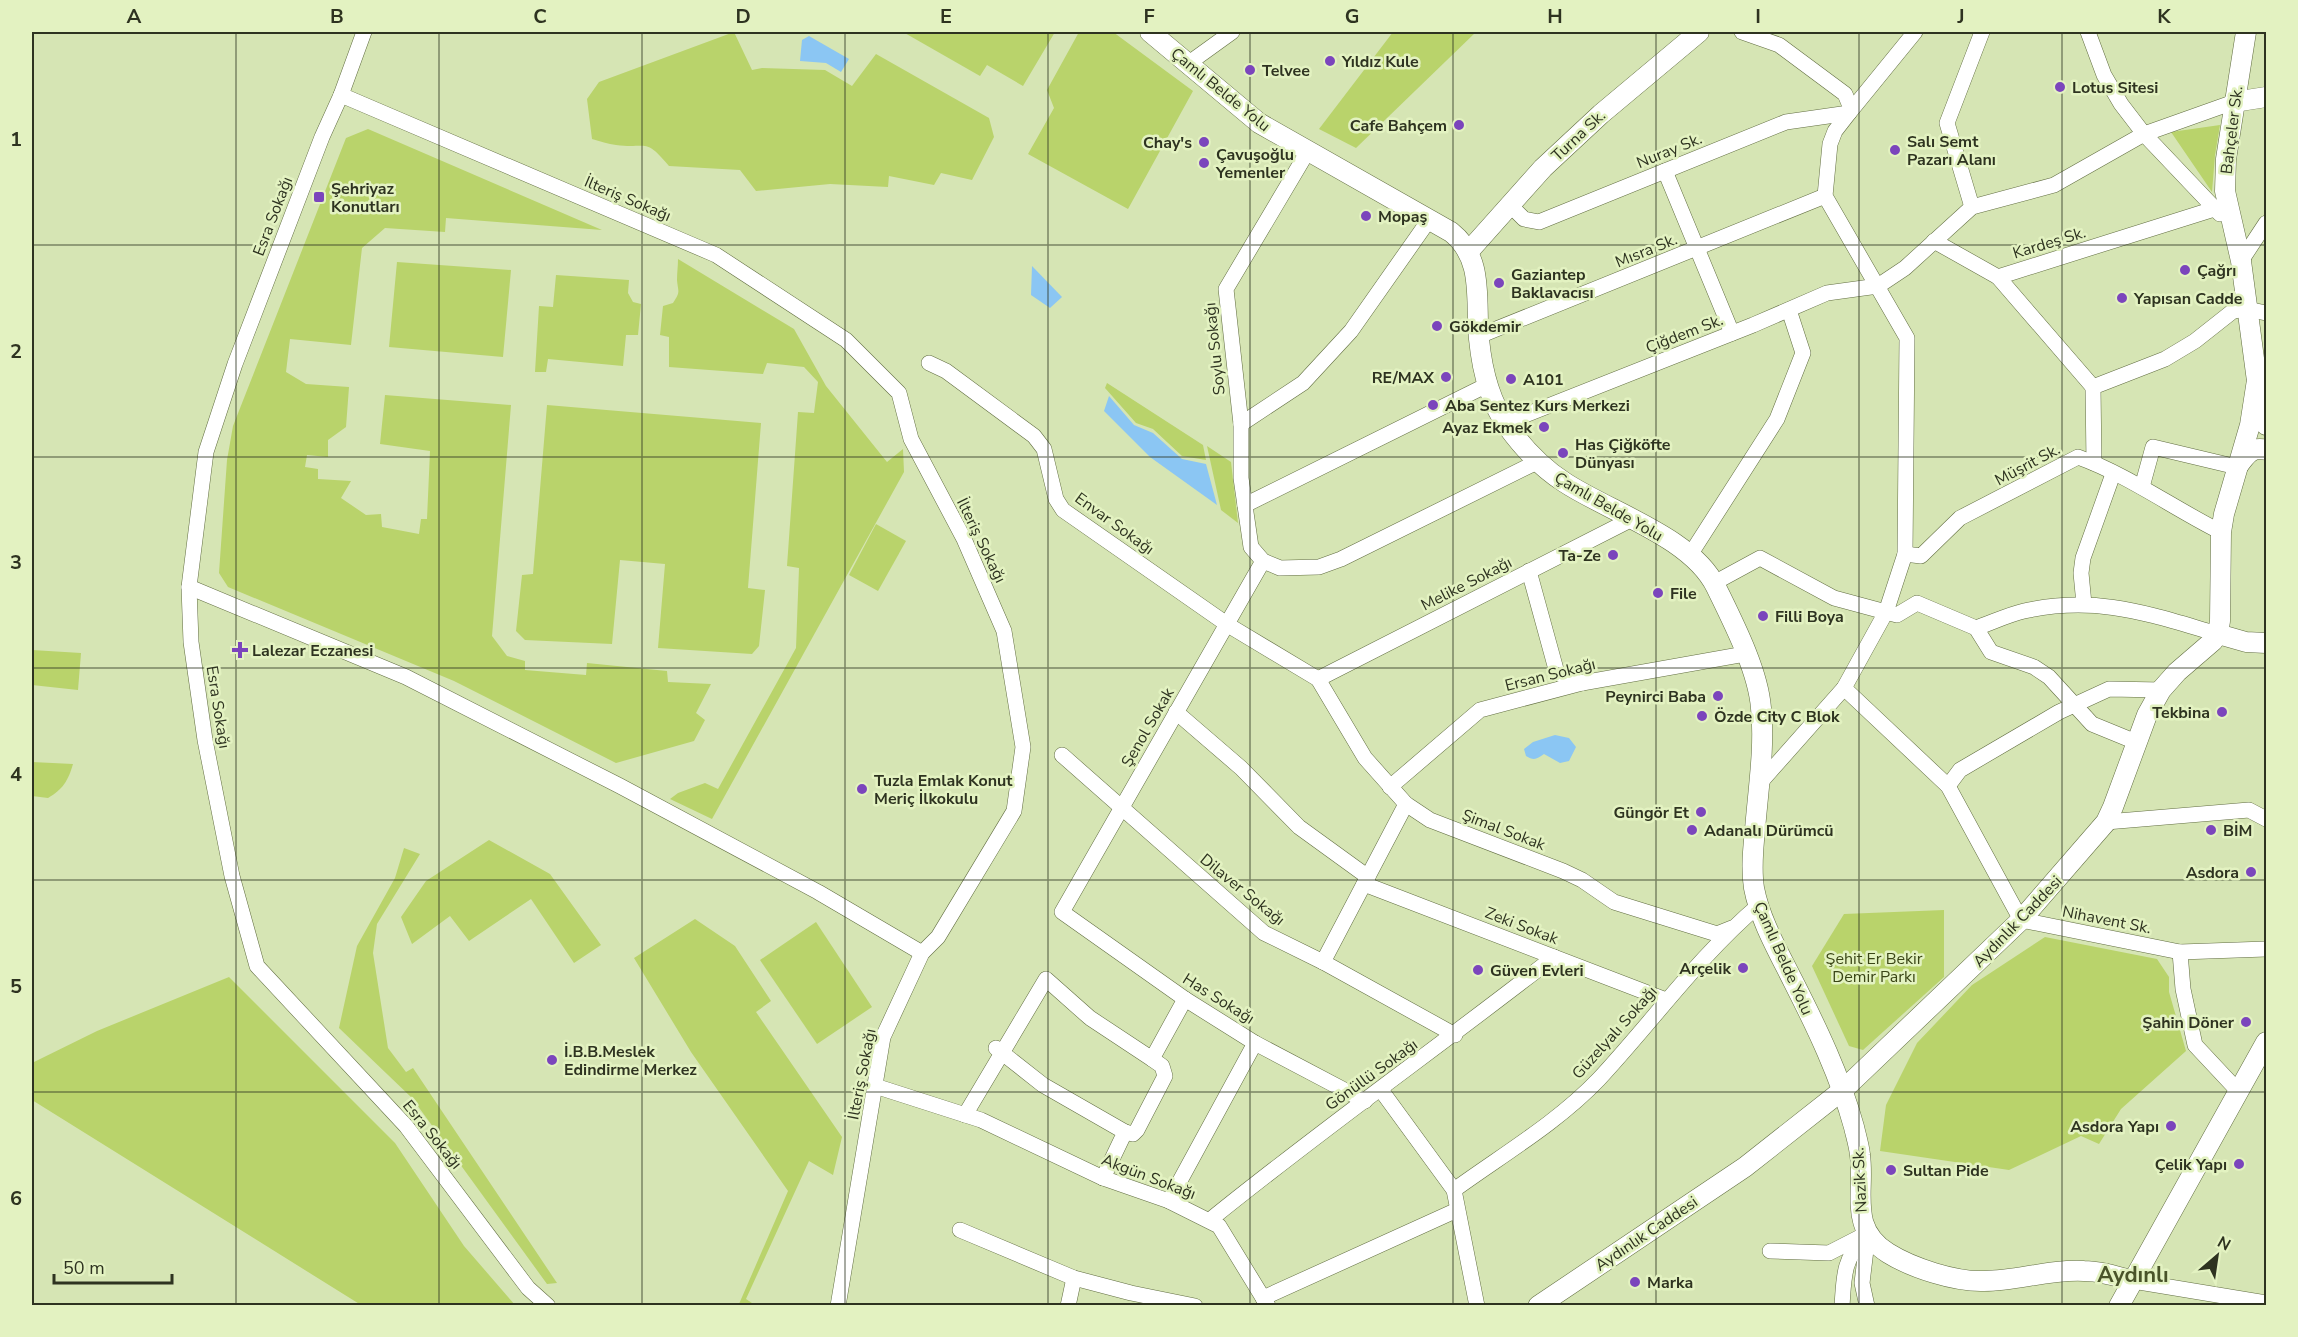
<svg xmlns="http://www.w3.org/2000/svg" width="2298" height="1337" font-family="'Nunito Sans',sans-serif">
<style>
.green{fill:#b9d36b}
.water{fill:#8bc6f3}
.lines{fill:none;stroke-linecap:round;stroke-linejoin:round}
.minor-casing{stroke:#626e42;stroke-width:16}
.tertiary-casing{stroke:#626e42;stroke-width:21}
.minor{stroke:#fff;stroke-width:15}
.tertiary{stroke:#fff;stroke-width:20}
.grid{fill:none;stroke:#2e3320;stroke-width:1.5;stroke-opacity:0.55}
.poi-dot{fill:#7b45bc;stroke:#e3f2c1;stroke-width:2}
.labels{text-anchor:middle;stroke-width:5;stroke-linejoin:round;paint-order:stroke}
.poi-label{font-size:16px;font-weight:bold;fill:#2e3320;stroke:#e3f2c1;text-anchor:start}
.street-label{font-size:16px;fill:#2e3320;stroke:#e3f2c1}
.park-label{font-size:16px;fill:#3a4516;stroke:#e3f2c1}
.district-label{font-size:22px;font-weight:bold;fill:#495429;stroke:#e3f2c1}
.neatline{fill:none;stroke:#2e3320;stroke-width:2}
.grid-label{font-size:20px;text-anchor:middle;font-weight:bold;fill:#2e3320}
</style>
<rect width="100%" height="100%" fill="#d6e5b4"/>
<g class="green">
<path d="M734,32l18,38 10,-2 63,2 27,16 24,-32 113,64 5,19 -22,43 -31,-7 -7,12 -45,-9 -1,11 -58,-3 -74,7 -16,-21 -71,-4c-24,-29 -22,-17 -53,-21 -8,-1 -16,-4 -24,-6l-5,-40 12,-17z"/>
<polygon points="903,32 1055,32 1023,86 987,65 980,76"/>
<polygon points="1079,32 1113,32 1193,91 1128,209 1028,154 1054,108 1047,90"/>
<polygon points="1393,32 1476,32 1356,148 1319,129"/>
<polygon points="2220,125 2215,155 2212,192 2171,132"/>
<polygon points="368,129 602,230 446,218 445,232 385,228 362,248 351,345 290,339 286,372 306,384 349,387 346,427 328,440 328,457 307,455 305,467 318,469 318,479 351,481 341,498 366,515 381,514 382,527 419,534 421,519 427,519 430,451 380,444 385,395 511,405 492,636 507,656 525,661 525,670 586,675 587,663 667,671 668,682 711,684 696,713 705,720 694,741 616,763 454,681 228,587 219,573 227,460 233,426 346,138"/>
<path d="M678,259l116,70 32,57 61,76 16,-13 1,23 -192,347 -42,-20 8,-6 27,-10 13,6 78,-141 3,-80 -12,-2 11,-154 16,1 4,-31 -14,-15 -37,-4 -4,11 -94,-7v-30l-9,-2 3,-29 10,-3c8,-12 5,-11 4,-23 0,-7 1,-14 1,-21z"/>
<polygon points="397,262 511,270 503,357 389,347"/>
<polygon points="556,275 629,280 628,293 633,302 641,304 638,335 626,335 623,366 548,359 546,372 535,372 539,306 553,307"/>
<polygon points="1107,383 1203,445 1206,460 1182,456 1153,429 1136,423 1105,388"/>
<polygon points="547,405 761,423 748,588 765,590 759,646 752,654 658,648 665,564 620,560 612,644 525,640 516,631 522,575 533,574"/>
<polygon points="1207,446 1231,462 1238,523 1221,510"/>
<polygon points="876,524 906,541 878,591 849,575"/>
<polygon points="32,650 81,653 78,690 32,685"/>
<path d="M32,762l41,2c-5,17 -10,25 -25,34l-16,-2z"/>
<polygon points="489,840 550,874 601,945 574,963 531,899 469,941 450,916 412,944 401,917 426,881"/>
<polygon points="404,848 420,854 377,924 373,953 388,1048 406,1072 413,1068 557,1283 547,1284 412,1098 339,1028 357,946 395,878"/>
<polygon points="1944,910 1944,977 1863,1050 1849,1046 1812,966 1844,914"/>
<polygon points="695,919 735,946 771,1001 756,1012 842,1137 833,1175 809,1161 746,1299 755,1305 739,1304 788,1191 691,1052 634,958"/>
<polygon points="816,922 872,1007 817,1044 760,960"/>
<polygon points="2045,937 2157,959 2169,977 2169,992 2186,1051 2121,1109 2099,1144 2081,1136 2009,1170 1880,1151 1886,1105 1917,1043 1972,985"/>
<polygon points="229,977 395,1143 464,1246 515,1305 361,1305 32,1100 32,1063 97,1031"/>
</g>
<g class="water">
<polygon points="809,36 849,59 841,72 826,63 800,61 802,40"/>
<polygon points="1032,266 1062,297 1050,308 1031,295"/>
<polygon points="1109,396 1134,425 1153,433 1182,459 1206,464 1217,505 1150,457 1104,411"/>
<path d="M1555,735l14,3 7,9 -7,14 -9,2 -16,-9c-7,5 -10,7 -18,2l-2,-7 9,-7z"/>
</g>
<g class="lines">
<g class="minor-casing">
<g id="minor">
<polyline points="364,32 341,95 322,137 235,364 206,452 189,587 191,642 205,740 232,876 257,966 406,1126 528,1288 548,1306"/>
<polyline points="1742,32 1779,45 1845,94 1850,106 1849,113 1835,131 1830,144 1825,196 1907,338 1905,554 1886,612 1844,688 1759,784"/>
<polyline points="2088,32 2104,75 2121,104 2144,134 2220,214"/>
<polyline points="1189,63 1232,32"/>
<polyline points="341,95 716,255 846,340 899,393 911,439 964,539 1004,631 1023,747 1014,811 938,937 922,953 883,1037 838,1306"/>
<polyline points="1308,151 1226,289 1241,424 1241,478 1251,547 1263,561 1280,568 1319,567 1341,559 1537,462"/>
<polyline points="1665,171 1732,333"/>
<polyline points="1510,205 1524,219 1539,222 1786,122 1849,113 1915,32"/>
<polyline points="1972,207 1947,123 1982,32"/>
<polyline points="1934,241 1998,277"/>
<polyline points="2241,261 2266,223"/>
<polyline points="1479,336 1825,196"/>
<polyline points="929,363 946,371 1034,436 1044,449 1056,499 1063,510 1228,625 1318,679 1365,758 1406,804 1430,820 1563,871 1582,880 1614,902 1717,934 1732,928"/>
<polyline points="2093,387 1998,277 2214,209"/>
<polyline points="1505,423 1753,325 1827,293 1878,286 1905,268 1972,207 2054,185 2144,134 2234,102"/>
<polyline points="1241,424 1303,383 1351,331 1429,220"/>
<polyline points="2094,463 2093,387 2165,359 2195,341 2233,311 2247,309 2266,313"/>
<polyline points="2142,487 2153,447 2237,467"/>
<polyline points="1245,505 1487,385"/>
<path d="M1905,554l16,2 39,-38 118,-61c50,18 95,51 143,75"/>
<polyline points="1690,555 1777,419 1803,353 1789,310"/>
<polyline points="1263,561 1062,912 1185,999 1255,1043 1365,1101"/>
<polyline points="1529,571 1557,673 1582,683"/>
<polyline points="1714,583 1760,558 1834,598 1897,615 1917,603 1976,628 1991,652 2034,667 2049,677 2092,724 2136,742"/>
<polyline points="189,587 406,677 620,786 818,892 922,953"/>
<polyline points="2084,604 2081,573 2083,558 2113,474"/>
<path d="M1976,628c15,-5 31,-13 48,-17 74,-16 124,3 194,23"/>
<polyline points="1318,679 1632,519"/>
<polyline points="1844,688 1948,786 2021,920 2180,952 2266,949"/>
<polyline points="1176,712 1241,768 1299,827 1368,877"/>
<polyline points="1062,755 1264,933 1323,962 1455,1035"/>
<polyline points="1948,786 1960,770 2059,712 2109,689 2161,690"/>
<polyline points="1390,787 1480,710 1582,683 1745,654"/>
<polyline points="2106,822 2249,810 2266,819"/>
<polyline points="1364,884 1666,1000"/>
<polyline points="2180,952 2183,989 2195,1045 2239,1092"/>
<polyline points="1323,962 1406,804"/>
<polyline points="996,1048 1043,1085 1125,1132 1103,1178"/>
<polyline points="875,1086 981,1120 1103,1178 1169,1201 1219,1226 1268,1306"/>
<polyline points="1381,1090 1454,1190 1477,1306"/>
<polyline points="965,1115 1046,979 1090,1018 1152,1059 1185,999"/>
<polyline points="1125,1132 1133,1134 1137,1130 1165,1076 1162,1066 1152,1059"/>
<path d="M1454,1190c48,-35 103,-67 145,-111 54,-58 100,-123 160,-174"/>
<polyline points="1169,1201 1255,1043"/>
<path d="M1210,1220c112,-91 230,-174 344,-263"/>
<polyline points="960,1230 1074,1278 1131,1293 1195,1306"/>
<polyline points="1770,1251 1829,1253 1868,1233"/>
<polyline points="2133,1281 2266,1303"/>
<polyline points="1263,1298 1457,1210"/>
<polyline points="1068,1306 1074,1278"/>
<path d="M1842,1306c2,-28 1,-46 21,-67"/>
<polyline points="1867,1306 1862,1283 1868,1233"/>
</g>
</g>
<g class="tertiary-casing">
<g id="tertiary">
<path d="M1150,32l109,91 192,109c34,27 24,69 28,107 3,31 10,62 29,88 16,22 33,40 56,55 45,30 128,55 152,105 17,35 42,83 45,121 4,40 -3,82 -6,122 -2,19 -4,39 -1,58 6,32 24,63 39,93 24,47 47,95 61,146 2,9 5,18 6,28 5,37 -12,73 28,98 24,15 67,29 96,28 33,0 66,-12 100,-10 16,0 33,5 49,10"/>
<polyline points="2246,32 2226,159 2225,191 2241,261 2259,396 2266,425"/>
<polyline points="2234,102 2266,97"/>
<polyline points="1469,251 1543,168 1601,114 1699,32"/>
<path d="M2238,466c8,-11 14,-20 28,-16"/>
<polyline points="2218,634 2246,642 2266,643"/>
<polyline points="1538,1306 1745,1167 1844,1089 2021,920 2106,822 2113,807 2147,715 2161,690 2177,672 2213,641 2218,634 2220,621 2221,532 2224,514 2250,425 2257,380"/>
<polyline points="2119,1306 2266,1042"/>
</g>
</g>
<use href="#minor" class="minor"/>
<use href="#tertiary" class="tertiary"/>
</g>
<path class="grid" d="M236,32v1274M439,32v1274M642,32v1274M845,32v1274M1048,32v1274M1250,32v1274M1453,32v1274M1656,32v1274M1859,32v1274M2062,32v1274M32,245h2234M32,457h2234M32,668h2234M32,880h2234M32,1092h2234"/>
<g class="poi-dot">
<circle cx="1330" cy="61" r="6"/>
<circle cx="1250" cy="70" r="6"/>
<circle cx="2060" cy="87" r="6"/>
<circle cx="1459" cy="125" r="6"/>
<circle cx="1204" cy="142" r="6"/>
<circle cx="1895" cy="150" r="6"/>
<circle cx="1204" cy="163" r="6"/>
<rect x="313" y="191" width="12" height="12" rx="3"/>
<circle cx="1366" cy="216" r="6"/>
<circle cx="2185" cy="270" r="6"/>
<circle cx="1499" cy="283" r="6"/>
<circle cx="2122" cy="298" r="6"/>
<circle cx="1437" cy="326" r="6"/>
<circle cx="1446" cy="377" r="6"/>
<circle cx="1511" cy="379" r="6"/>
<circle cx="1433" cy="405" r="6"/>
<circle cx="1544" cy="427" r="6"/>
<circle cx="1563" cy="453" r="6"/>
<circle cx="1613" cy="555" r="6"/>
<circle cx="1658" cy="593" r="6"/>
<circle cx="1763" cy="616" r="6"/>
<path d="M237 641h6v6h6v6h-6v6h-6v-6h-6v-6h6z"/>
<circle cx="1718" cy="696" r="6"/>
<circle cx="2222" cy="712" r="6"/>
<circle cx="1702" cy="716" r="6"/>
<circle cx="862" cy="789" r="6"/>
<circle cx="1701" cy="812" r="6"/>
<circle cx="1692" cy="830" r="6"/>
<circle cx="2211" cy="830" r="6"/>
<circle cx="2251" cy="872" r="6"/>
<circle cx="1743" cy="968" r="6"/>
<circle cx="1478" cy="970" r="6"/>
<circle cx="2246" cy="1022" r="6"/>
<circle cx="552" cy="1060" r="6"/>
<circle cx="2171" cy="1126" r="6"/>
<circle cx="2239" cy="1164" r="6"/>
<circle cx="1891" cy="1170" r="6"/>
<circle cx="1635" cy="1282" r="6"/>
</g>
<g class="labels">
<g class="poi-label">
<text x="1342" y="67">Yıldız Kule</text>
<text x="1262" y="76">Telvee</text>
<text x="2072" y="93">Lotus Sitesi</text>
<text x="1447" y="131" text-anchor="end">Cafe Bahçem</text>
<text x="1907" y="147">Salı Semt<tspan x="1907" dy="18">Pazarı Alanı</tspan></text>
<text x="1192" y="148" text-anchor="end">Chay's</text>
<text x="1216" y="160">Çavuşoğlu<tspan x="1216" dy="18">Yemenler</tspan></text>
<text x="331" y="194">Şehriyaz<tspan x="331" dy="18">Konutları</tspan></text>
<text x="1378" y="222">Mopaş</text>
<text x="2197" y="276">Çağrı</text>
<text x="1511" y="280">Gaziantep<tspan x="1511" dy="18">Baklavacısı</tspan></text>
<text x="2134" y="304">Yapısan Cadde</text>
<text x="1449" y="332">Gökdemir</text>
<text x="1434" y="383" text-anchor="end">RE/MAX</text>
<text x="1523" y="385">A101</text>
<text x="1445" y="411">Aba Sentez Kurs Merkezi</text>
<text x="1532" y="433" text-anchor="end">Ayaz Ekmek</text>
<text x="1575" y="450">Has Çiğköfte<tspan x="1575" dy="18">Dünyası</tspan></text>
<text x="1601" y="561" text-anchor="end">Ta-Ze</text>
<text x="1670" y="599">File</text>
<text x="1775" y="622">Filli Boya</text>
<text x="252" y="656">Lalezar Eczanesi</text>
<text x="1706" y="702" text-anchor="end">Peynirci Baba</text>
<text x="2210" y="718" text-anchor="end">Tekbina</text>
<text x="1714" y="722">Özde City C Blok</text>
<text x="874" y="786">Tuzla Emlak Konut<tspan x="874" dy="18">Meriç İlkokulu</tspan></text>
<text x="1689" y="818" text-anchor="end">Güngör Et</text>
<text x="1704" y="836">Adanalı Dürümcü</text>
<text x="2223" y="836">BİM</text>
<text x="2239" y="878" text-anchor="end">Asdora</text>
<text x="1731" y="974" text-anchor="end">Arçelik</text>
<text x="1490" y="976">Güven Evleri</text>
<text x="2234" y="1028" text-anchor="end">Şahin Döner</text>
<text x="564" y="1057">İ.B.B.Meslek<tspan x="564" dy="18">Edindirme Merkez</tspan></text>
<text x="2159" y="1132" text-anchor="end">Asdora Yapı</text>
<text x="2227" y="1170" text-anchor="end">Çelik Yapı</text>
<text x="1903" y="1176">Sultan Pide</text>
<text x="1647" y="1288">Marka</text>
</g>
<g class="street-label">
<text transform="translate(1221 89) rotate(39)" y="6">Çamlı Belde Yolu</text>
<text transform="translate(2231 130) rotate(-83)" y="6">Bahçeler Sk.</text>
<text transform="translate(1578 135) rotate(-43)" y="6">Turna Sk.</text>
<text transform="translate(1669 150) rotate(-22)" y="6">Nuray Sk.</text>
<text transform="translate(628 198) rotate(23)" y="6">İlteriş Sokağı</text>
<text transform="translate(272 216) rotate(-69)" y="6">Esra Sokağı</text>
<text transform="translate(2049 242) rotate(-17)" y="6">Kardeş Sk.</text>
<text transform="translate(1646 250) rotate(-22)" y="6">Mısra Sk.</text>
<text transform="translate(1684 333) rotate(-21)" y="6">Çiğdem Sk.</text>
<text transform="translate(1214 349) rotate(-96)" y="6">Soylu Sokağı</text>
<text transform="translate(2027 464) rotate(-28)" y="6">Müşrit Sk.</text>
<text transform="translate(1609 506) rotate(30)" y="6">Çamlı Belde Yolu</text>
<text transform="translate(1115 523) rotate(36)" y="6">Envar Sokağı</text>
<text transform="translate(982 540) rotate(64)" y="6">İlteriş Sokağı</text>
<text transform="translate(1466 583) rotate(-27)" y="6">Melike Sokağı</text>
<text transform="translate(1550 674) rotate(-14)" y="6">Ersan Sokağı</text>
<text transform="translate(219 707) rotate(81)" y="6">Esra Sokağı</text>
<text transform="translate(1147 727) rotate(-60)" y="6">Şenol Sokak</text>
<text transform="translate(1504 829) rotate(21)" y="6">Şimal Sokak</text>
<text transform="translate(1243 889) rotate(39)" y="6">Dilaver Sokağı</text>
<text transform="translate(2107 919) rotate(11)" y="6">Nihavent Sk.</text>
<text transform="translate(2017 921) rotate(-46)" y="6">Aydınlık Caddesi</text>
<text transform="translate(1522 925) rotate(21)" y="6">Zeki Sokak</text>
<text transform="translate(1784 958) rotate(66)" y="6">Çamlı Belde Yolu</text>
<text transform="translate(1219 998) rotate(32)" y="6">Has Sokağı</text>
<text transform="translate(1614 1032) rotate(-48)" y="6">Güzelyalı Sokağı</text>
<text transform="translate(861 1074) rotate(-79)" y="6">İlteriş Sokağı</text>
<text transform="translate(1371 1074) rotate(-36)" y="6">Gönüllü Sokağı</text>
<text transform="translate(433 1134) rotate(51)" y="6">Esra Sokağı</text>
<text transform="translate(1149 1176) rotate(21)" y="6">Akgün Sokağı</text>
<text transform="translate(1859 1180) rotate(-93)" y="6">Nazik Sk.</text>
<text transform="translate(1646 1233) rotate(-34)" y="6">Aydınlık Caddesi</text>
</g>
<g class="park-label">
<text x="1874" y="964">Şehit Er Bekir<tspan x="1874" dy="18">Demir Parkı</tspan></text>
</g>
<g class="district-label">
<text x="2133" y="1282">Aydınlı</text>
</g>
</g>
<rect width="2298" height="1337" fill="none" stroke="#e3f2c1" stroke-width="66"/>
<g transform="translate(2217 1256) rotate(29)" stroke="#e3f2c1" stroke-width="4.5" paint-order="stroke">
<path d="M0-4.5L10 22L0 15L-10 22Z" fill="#2e3320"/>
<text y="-9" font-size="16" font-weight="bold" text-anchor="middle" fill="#2e3320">N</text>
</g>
<path d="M54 1274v9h118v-9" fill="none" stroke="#2e3320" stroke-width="3"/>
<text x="63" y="1274" font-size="18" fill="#2e3320" stroke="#e3f2c1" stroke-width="4.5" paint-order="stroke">50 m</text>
<rect x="33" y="33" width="2232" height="1271" class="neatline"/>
<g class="grid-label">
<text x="134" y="23">A</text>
<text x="337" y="23">B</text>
<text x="540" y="23">C</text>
<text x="743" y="23">D</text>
<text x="946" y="23">E</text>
<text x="1149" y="23">F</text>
<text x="1352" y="23">G</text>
<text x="1555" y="23">H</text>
<text x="1758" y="23">I</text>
<text x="1961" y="23">J</text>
<text x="2164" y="23">K</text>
<text x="16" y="146">1</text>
<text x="16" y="358">2</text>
<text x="16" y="569">3</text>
<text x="16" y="781">4</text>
<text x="16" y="993">5</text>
<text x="16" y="1205">6</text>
</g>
</svg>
